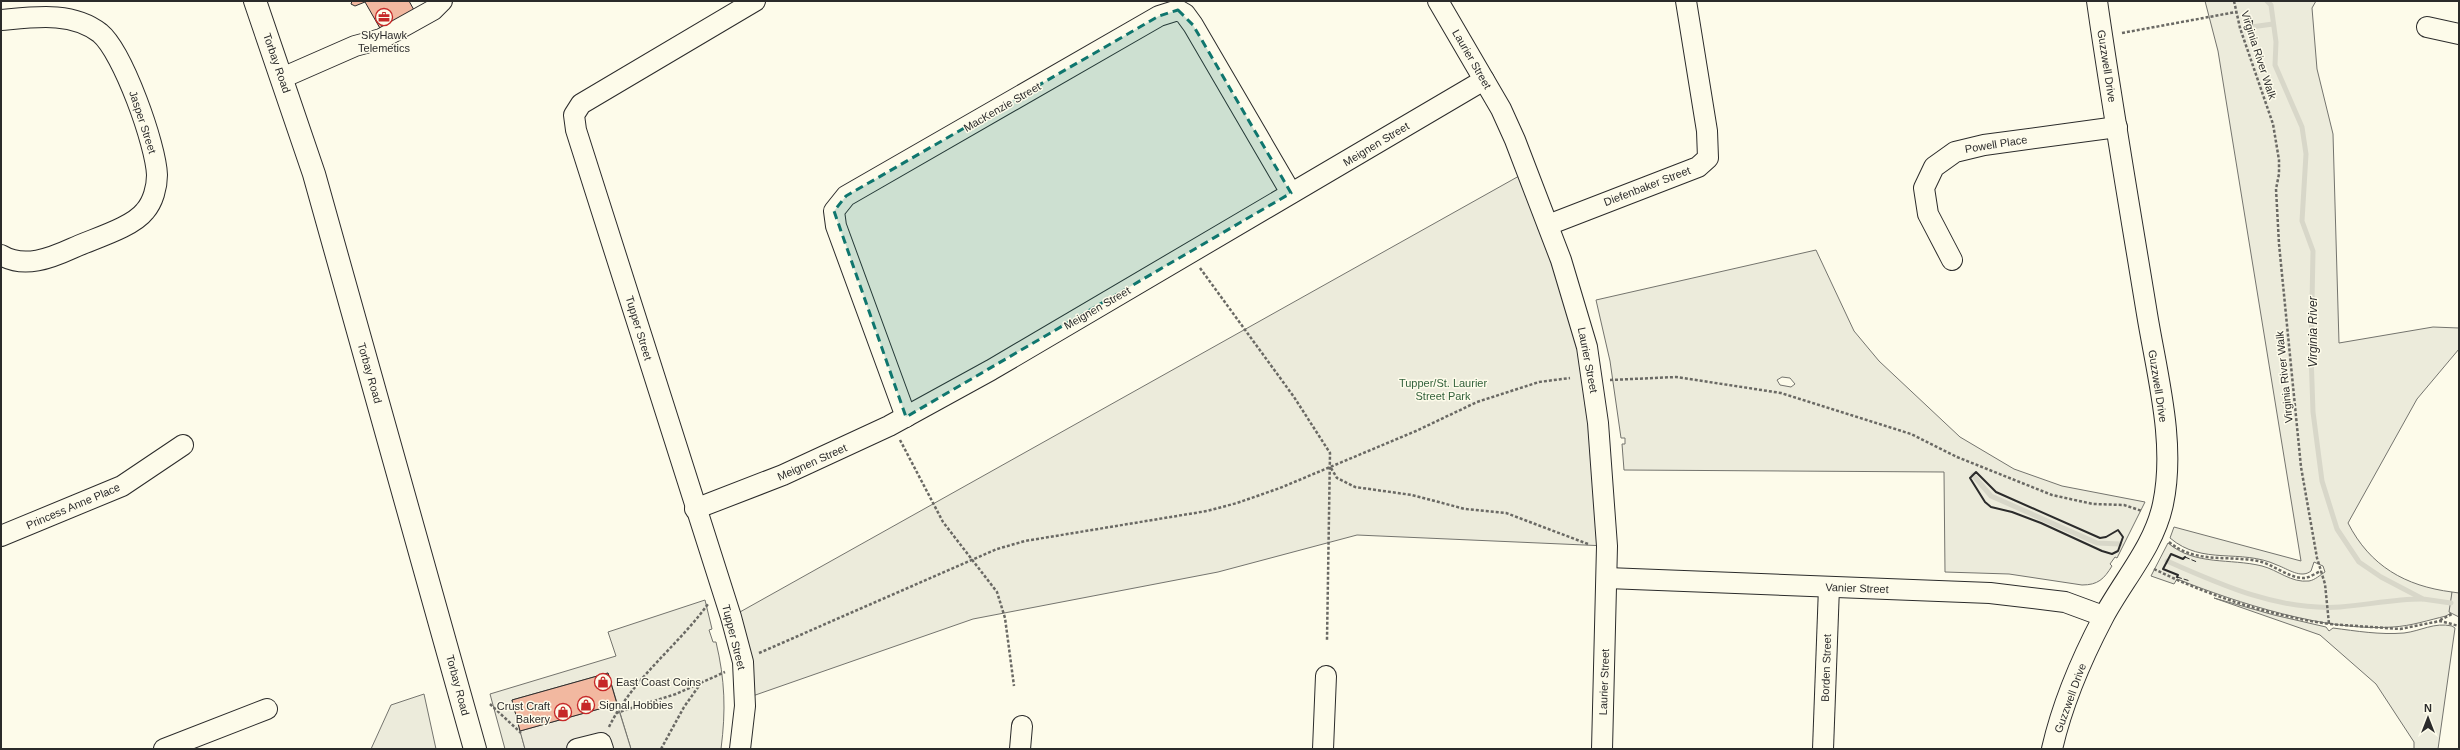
<svg xmlns="http://www.w3.org/2000/svg" width="2460" height="750" font-family="Arial,sans-serif">
<style>
.green{fill:#ecebdb;stroke:#74746e;fill-rule:evenodd}
.parking{fill:#eceadb;stroke:#74746e}
.lines{fill:none;stroke-linecap:round;stroke-linejoin:round}
.stream{stroke:#d8d7c9;stroke-width:5}
.building{fill:#f2b8a0;stroke:#2b2b2b}
.minor-casing{stroke:#2b2b2b;stroke-width:22}
.major-casing{stroke:#2b2b2b;stroke-width:24}
.path{stroke:#6a6964;stroke-width:2.5;stroke-dasharray:3 2;stroke-linecap:butt}
.minor{stroke:#fdfbea;stroke-width:20}
.major{stroke:#fdfbea;stroke-width:22}
.fence{stroke:#2b2b2b;stroke-width:1;stroke-dasharray:5 2;stroke-linecap:butt}
.wall{stroke:#2b2b2b;stroke-width:2}
.marked{fill:#0f766e;fill-opacity:0.2;stroke:#0f766e;stroke-width:3;stroke-dasharray:8 5;stroke-linejoin:round}
.labels{text-anchor:middle;stroke-width:3;stroke-linejoin:round;paint-order:stroke}
.poi-label{font-size:11px;fill:#2b2b2b;stroke:#fdfbea;text-anchor:start}
.street-label{font-size:11px;fill:#2b2b2b;stroke:#fdfbea}
.park-label{font-size:11px;fill:#34623c;stroke:#fdfbea}
.water-label{font-size:12px;font-style:italic;fill:#2b2b2b;stroke:#fdfbea}
</style>
<rect width="100%" height="100%" fill="#fdfbea"/>
<g class="green">
<path d="M2205,1h111l-4,7 5,61 16,65 6,209 94,-16 26,1v21l-42,50 -69,124c22,43 57,63 104,69l-1,21 -5,3c-17,4 -35,10 -53,11 -67,5 -155,-24 -216,-48l-3,5 -23,-8 17,-33c27,23 62,15 94,23 16,4 29,17 47,15 6,-1 11,-6 16,-9l-2,-6 -9,-4 -3,9c-10,8 -23,-2 -34,-6 -37,-17 -74,1 -107,-27l4,-11 127,34 -83,-510z"/>
<polygon points="1528,171 1576,304 1607,546 1357,535 1218,572 973,619 744,699 731,617"/>
<path d="M1816,250l38,81 25,30 81,76 54,32 48,17 83,16 -28,56 -2,-1 -5,7 2,2c-8,13 -14,19 -30,19l-73,-11 -64,-2 -1,-100 -320,-2 -2,-26h3v-6h-4l-11,-77 -14,-61zM1782,377l8,1 5,6 -4,3 -11,-2 -3,-5z"/>
<path d="M2214,598l60,17 52,12 3,4 4,-3c23,3 47,7 71,5 17,-2 30,-11 48,-7l3,2 -17,121h-24v-7l-38,-58 -56,-49z"/>
<path d="M705,600l7,29 -3,1 4,12h3c9,38 10,68 5,107h-90l-23,-76 -96,27 13,49h-20l-15,-55 126,-38 -8,-24z"/>
<polygon points="424,694 436,749 371,749 391,705"/>
</g>
<g class="parking">
<polygon points="2452,592 2459,593 2459,617 2449,612"/>
<polygon points="617,704 631,749 525,749 520,731"/>
</g>
<g class="lines">
<g class="stream">
<polyline points="2267,1 2271,5 2276,42 2275,65 2302,127 2306,154 2302,221 2313,251 2311,354 2313,412 2322,481 2337,529 2359,562 2381,577 2423,599 2451,603"/>
<polyline points="2251,27 2273,24"/>
<polyline points="1973,475 1991,496 2097,543 2120,544"/>
<path d="M2167,561c54,24 112,50 173,46 27,-2 54,-8 82,-8"/>
</g>
</g>
<g class="building">
<polygon points="352,1 409,1 414,10 381,30 365,2 355,6 351,4"/>
<polygon points="608,673 617,704 520,731 512,700"/>
</g>
<g class="lines">
<g class="minor-casing">
<g id="minor">
<polyline points="1438,1 1501,109 1515,140 1561,260 1587,347 1598,423 1607,546 1602,749"/>
<path d="M1,20c33,-3 71,-9 99,13 23,19 56,112 57,142 0,12 -4,27 -12,36 -13,17 -53,28 -72,37 -22,10 -49,21 -72,7"/>
<polyline points="2427,27 2459,34"/>
<polyline points="282,78 355,46 381,39 433,10 442,1"/>
<polyline points="1548,225 1698,167 1708,158 1707,131 1686,1"/>
<polyline points="1952,260 1928,214 1924,188 1934,167 1955,152 1984,145 2117,127"/>
<polyline points="906,417 836,226 834,211 846,196 1159,16 1178,10 1185,14 1193,25 1291,193"/>
<polyline points="695,509 783,475 889,426 991,370 1484,80"/>
<polyline points="1,536 122,486 183,445"/>
<polyline points="1607,578 1990,593 2065,602 2103,616"/>
<polyline points="164,749 267,709"/>
<polyline points="577,749 601,743 603,749"/>
<polyline points="740,749 745,706 743,662 731,617 576,130 574,115 581,104 755,1"/>
<polyline points="1020,749 1022,726"/>
<polyline points="1323,749 1326,676"/>
<polyline points="1823,749 1829,587"/>
<path d="M2052,749c10,-44 30,-91 51,-131 20,-38 51,-71 60,-114 13,-61 -6,-129 -16,-190 -17,-104 -35,-208 -50,-313"/>
</g>
</g>
<g class="major-casing">
<polyline id="major" points="255,1 314,174 475,749"/>
</g>
<g class="path">
<polyline points="2234,1 2240,28 2273,124 2279,160 2279,174 2276,189 2279,244 2301,467 2317,558 2325,584 2329,624 2400,629 2440,621 2459,626"/>
<polyline points="2122,33 2236,12"/>
<polyline points="1200,268 1294,397 1330,453 1327,640"/>
<polyline points="1610,380 1676,377 1781,393 1911,434 1957,457 2052,495 2093,504 2124,505 2142,511"/>
<polyline points="900,440 943,522 997,592 1005,618 1014,686"/>
<polyline points="1331,468 1337,478 1355,487 1412,495 1465,509 1506,513 1588,544"/>
<path d="M2169,542c27,22 57,13 89,19 15,3 30,17 46,17 5,0 12,-5 17,-7"/>
<path d="M2154,569c55,27 114,46 175,55"/>
<polyline points="2440,620 2452,614"/>
<polyline points="759,653 997,549 1025,541 1207,511 1237,503 1280,488 1416,431 1477,402 1539,382 1570,378"/>
<polyline points="490,704 521,733"/>
<polyline points="616,713 676,694 725,672"/>
<path d="M609,727c24,-49 68,-80 99,-123"/>
<polyline points="661,749 684,707 701,683"/>
</g>
<use href="#minor" class="minor"/>
<use href="#major" class="major"/>
<g class="fence">
<polyline points="2185,557 2197,562"/>
<polyline points="2177,577 2190,581"/>
</g>
<g class="wall">
<polyline points="2252,21 2251,29 2255,30"/>
<polygon points="1976,472 1996,492 2100,538 2106,537 2118,530 2123,537 2118,551 2112,554 2102,551 2041,523 2012,512 1991,507 1985,502 1970,478"/>
<polyline points="2177,577 2178,575 2163,569 2171,554 2183,559 2185,557"/>
</g>
</g>
<path class="marked" d="M1178,10l15,15 98,168 -385,224 -72,-206 12,-15 313,-180z"/>
<defs>
<g id="office-ring" transform="scale(0.9)"><circle r="9.5" fill="#fdfbea" stroke="#c62828" stroke-width="1.5"/><path d="M-6-3h4V-5.5h4V-3h4V5H-6ZM-1-4.5V-3h2v-1.5ZM-6 0V1H6V0Z" fill="#c62828"/></g>
<g id="shop-ring" transform="scale(0.9)"><circle r="9.5" fill="#fdfbea" stroke="#c62828" stroke-width="1.5"/><path d="M-5-2.5h2.3a2.7 3.5 0 0 1 5.4 0H5L5.5 6h-11ZM-1.5-2.5h3a1.5 2.3 0 0 0-3 0Z" fill="#c62828"/></g>
</defs>
<g fill-rule="evenodd">
<use href="#office-ring" x="384" y="17"/>
<use href="#shop-ring" x="603" y="682"/>
<use href="#shop-ring" x="586" y="705"/>
<use href="#shop-ring" x="563" y="712"/>
</g>
<g class="labels">
<g class="poi-label">
<text x="384" y="39" text-anchor="middle">SkyHawk<tspan x="384" dy="13">Telemetics</tspan></text>
<text x="616" y="686">East Coast Coins</text>
<text x="599" y="709">Signal Hobbies</text>
<text x="550" y="710" text-anchor="end">Crust Craft<tspan x="550" dy="13">Bakery</tspan></text>
</g>
<g class="street-label">
<text transform="translate(2259 55) rotate(72)" y="4">Virginia River Walk</text>
<text transform="translate(1472 59) rotate(60)" y="4">Laurier Street</text>
<text transform="translate(277 63) rotate(71)" y="4">Torbay Road</text>
<text transform="translate(2107 66) rotate(81)" y="4">Guzzwell Drive</text>
<text transform="translate(1002 107) rotate(-30)" y="4">MacKenzie Street</text>
<text transform="translate(143 122) rotate(72)" y="4">Jasper Street</text>
<text transform="translate(1376 144) rotate(-31)" y="4">Meignen Street</text>
<text transform="translate(1996 144) rotate(-9)" y="4">Powell Place</text>
<text transform="translate(1647 186) rotate(-21)" y="4">Diefenbaker Street</text>
<text transform="translate(1097 308) rotate(-30)" y="4">Meignen Street</text>
<text transform="translate(639 328) rotate(73)" y="4">Tupper Street</text>
<text transform="translate(1588 360) rotate(79)" y="4">Laurier Street</text>
<text transform="translate(370 373) rotate(74)" y="4">Torbay Road</text>
<text transform="translate(2284 377) rotate(-96)" y="4">Virginia River Walk</text>
<text transform="translate(2158 386) rotate(81)" y="4">Guzzwell Drive</text>
<text transform="translate(812 462) rotate(-24)" y="4">Meignen Street</text>
<text transform="translate(73 506) rotate(-23)" y="4">Princess Anne Place</text>
<text transform="translate(1857 588) rotate(2)" y="4">Vanier Street</text>
<text transform="translate(734 637) rotate(76)" y="4">Tupper Street</text>
<text transform="translate(1826 668) rotate(-88)" y="4">Borden Street</text>
<text transform="translate(1604 682) rotate(-88)" y="4">Laurier Street</text>
<text transform="translate(458 685) rotate(75)" y="4">Torbay Road</text>
<text transform="translate(2070 698) rotate(-70)" y="4">Guzzwell Drive</text>
</g>
<g class="park-label">
<text x="1443" y="387">Tupper/St. Laurier<tspan x="1443" dy="13">Street Park</tspan></text>
</g>
<g class="water-label">
<text transform="translate(2313 332) rotate(-90)" y="4">Virginia River</text>
</g>
</g>
<rect width="2460" height="750" fill="none" stroke="#2b2b2b" stroke-width="4"/>
<g transform="translate(2428 718)" stroke="#fdfbea" stroke-width="3" paint-order="stroke">
<path d="M0-3L7 15L0 10L-7 15Z" fill="#2b2b2b"/>
<text y="-6" font-size="11" font-weight="bold" text-anchor="middle" fill="#2b2b2b">N</text>
</g>
</svg>
